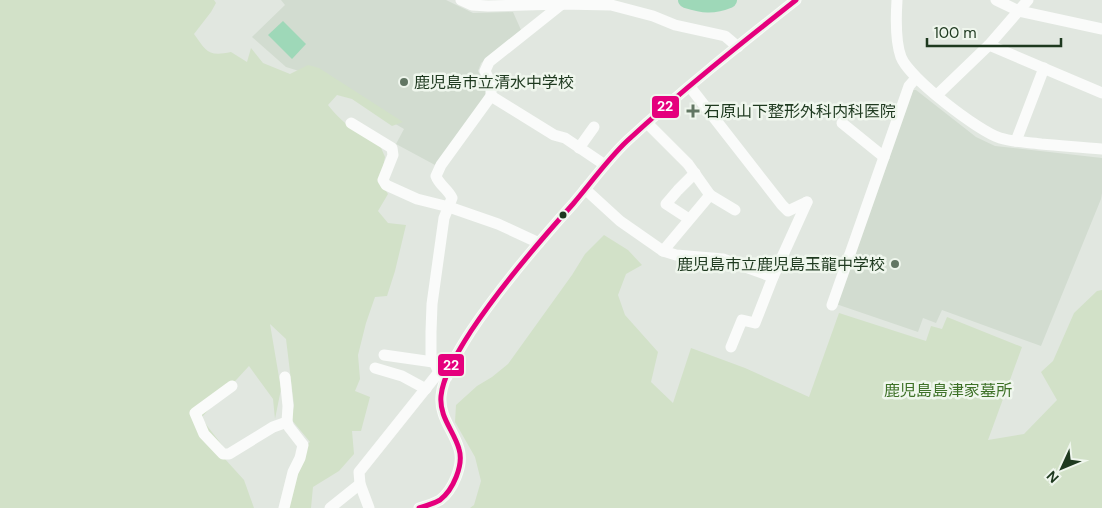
<svg xmlns="http://www.w3.org/2000/svg" width="1102" height="508" font-family="'DM Sans','Noto Sans JP',sans-serif">
<style>
.built{fill:#d2dcd0}
.green{fill:#d2e1c8}
.water{fill:#9ed8b8}
.lines{fill:none;stroke-linecap:round;stroke-linejoin:round}
.river{stroke:#9ed8b8;stroke-width:16}
.minor{stroke:#fafbfa;stroke-width:11}
.bus-1-casing{stroke:#eff6ed;stroke-width:9}
.bus-1{stroke:#e5007d;stroke-width:5}
.poi-dot{fill:#627663;stroke:#eff6ed;stroke-width:2}
.bus-dot{fill:#1e391f;stroke:#eff6ed;stroke-width:2}
.labels{text-anchor:middle;stroke-width:5;stroke-linejoin:round;paint-order:stroke}
.poi-label{font-size:16px;fill:#1e391f;stroke:#eff6ed;text-anchor:start}
.park-label{font-size:16px;fill:#3e7128;stroke:#eff6ed}
.line-badge{stroke:#eff6ed;stroke-width:2}
.badge-label{font-size:14px;text-anchor:middle;font-weight:bold;fill:#fff}
</style>
<rect width="100%" height="100%" fill="#e1e7e0"/>
<g class="built">
<polygon points="281,0 446,0 473,13 513,12 521,30 481,63 478,71 487,88 486,95 435,165 396,144 404,129 312,75 286,67 252,37 285,5"/>
<polygon points="911,90 916,90 976,137 995,146 1102,158 1102,193 1101,199 1041,346 942,310 936,323 923,318 918,332 836,304"/>
</g>
<g class="green">
<path d="M0,0h214l2,3 -5,9 -17,22c12,17 14,23 37,18l16,10 4,-14 12,15 27,11 18,-9 11,3 84,54 -11,4 -40,-27 -15,-4 -9,10c15,19 29,28 51,38l6,14 -5,25 8,12 -10,17 10,12 18,2 -11,46 -8,25 -12,1 -9,26 -8,32 2,24 -5,12 15,6 -9,34h-9l2,23 -15,17 -26,16 -2,21h-24l9,-56 14,-10 -19,-23 3,-14 -8,-66 -16,-15 11,65 -6,30 -2,-20 -24,-33 -48,52 21,27 3,14 19,21 10,28h-254z"/>
<polygon points="604,235 628,250 642,265 626,274 618,295 625,315 658,352 651,382 673,403 691,348 745,368 809,397 839,313 926,341 931,326 942,329 947,317 1022,347 988,440 1024,434 1057,400 1041,372 1053,361 1074,313 1097,291 1102,290 1102,508 470,508 474,505 481,481 475,457 455,422 456,405 477,386 492,377 508,364 572,275 585,254"/>
</g>
<polygon class="water" points="283,21 306,44 292,59 268,35"/>
<g class="lines">
<path class="river" d="M686,0c17,5 26,7 43,0"/>
<g class="minor">
<polyline points="461,0 472,5 488,6 562,4 611,5 653,16 675,25 725,36 738,47"/>
<path d="M897,0c-1,16 -2,41 4,57 8,21 77,74 99,81 13,4 28,4 41,6 21,2 41,3 61,5"/>
<polyline points="996,0 1019,11 1102,29"/>
<polyline points="989,45 1102,93"/>
<polyline points="690,87 782,205 788,211 807,202"/>
<polyline points="937,95 989,45 1028,0"/>
<polyline points="491,96 554,135 565,138 605,165"/>
<polyline points="351,123 392,148 393,155 383,180 386,185 417,199 449,207 498,224 539,243"/>
<polyline points="647,123 688,164 710,195 663,251"/>
<polyline points="842,123 884,157"/>
<polyline points="1016,141 1044,68"/>
<polyline points="579,148 594,127"/>
<polyline points="585,189 620,221 663,251 676,255 723,259 773,277 807,202"/>
<polyline points="710,195 735,210"/>
<polyline points="689,219 666,204 678,190 695,173"/>
<polyline points="832,305 909,86 916,78"/>
<polyline points="731,347 742,320 755,323 773,277"/>
<polyline points="384,355 433,362"/>
<polyline points="375,368 402,376 426,389"/>
<path d="M447,377l-8,-5 -8,-16v-24l1,-28 12,-86 8,-20c-4,-9 -13,-13 -16,-22l5,-11 50,-69v-12l-6,-13 4,-9 73,-58"/>
<polyline points="232,386 195,413 204,434 223,454 229,454 273,427 287,422"/>
<polyline points="284,508 293,472 300,458 303,445 289,427 287,422 288,406 285,377"/>
<polyline points="330,508 360,484"/>
<polyline points="369,508 360,484 359,472 439,372"/>
<path d="M419,508c7,-2 14,-4 21,-8 13,-10 24,-35 19,-51 -5,-18 -20,-32 -18,-53 2,-21 19,-48 30,-65 30,-45 66,-87 102,-127 18,-21 34,-44 54,-63 54,-50 112,-96 169,-141"/>
</g>
<g class="bus-1-casing">
<path id="bus-1" d="M419,508c7,-2 14,-4 21,-8 13,-10 24,-35 19,-51 -5,-18 -20,-32 -18,-53 2,-21 19,-48 30,-65 30,-45 66,-87 102,-127 18,-21 34,-44 54,-63 54,-50 112,-96 169,-141"/>
</g>
<use href="#bus-1" class="bus-1"/>
</g>
<g class="poi-dot">
<circle cx="404" cy="82" r="5"/>
<path d="M690.5 103.5h5v5h5v5h-5v5h-5v-5h-5v-5h5z"/>
<circle cx="895" cy="264" r="5"/>
</g>
<circle class="bus-dot" cx="563" cy="215" r="4.5"/>
<g class="labels">
<g class="poi-label">
<text x="414" y="88">鹿児島市立清水中学校</text>
<text x="704" y="117">石原山下整形外科内科医院</text>
<text x="885" y="270" text-anchor="end">鹿児島市立鹿児島玉龍中学校</text>
</g>
<g class="park-label">
<text x="948" y="396">鹿児島島津家墓所</text>
</g>
</g>
<g class="line-badge">
<rect x="651" y="95" width="29" height="24" rx="5" fill="#e5007d"/>
<rect x="437" y="353" width="28" height="24" rx="5" fill="#e5007d"/>
</g>
<g class="badge-label">
<text x="665" y="111">22</text>
<text x="451" y="370">22</text>
</g>
<g transform="translate(1062 468) rotate(226)" stroke="#eff6ed" stroke-width="4" paint-order="stroke">
<path d="M0-4L9 19L0 12L-9 19Z" fill="#1e391f"/>
<text y="-8" font-size="14" font-weight="bold" text-anchor="middle" fill="#1e391f">N</text>
</g>
<path d="M927 38v8h134v-8" fill="none" stroke="#1e391f" stroke-width="2.5"/>
<text x="934" y="38" font-size="15" fill="#1e391f" stroke="#eff6ed" stroke-width="4" paint-order="stroke">100 m</text>
</svg>
